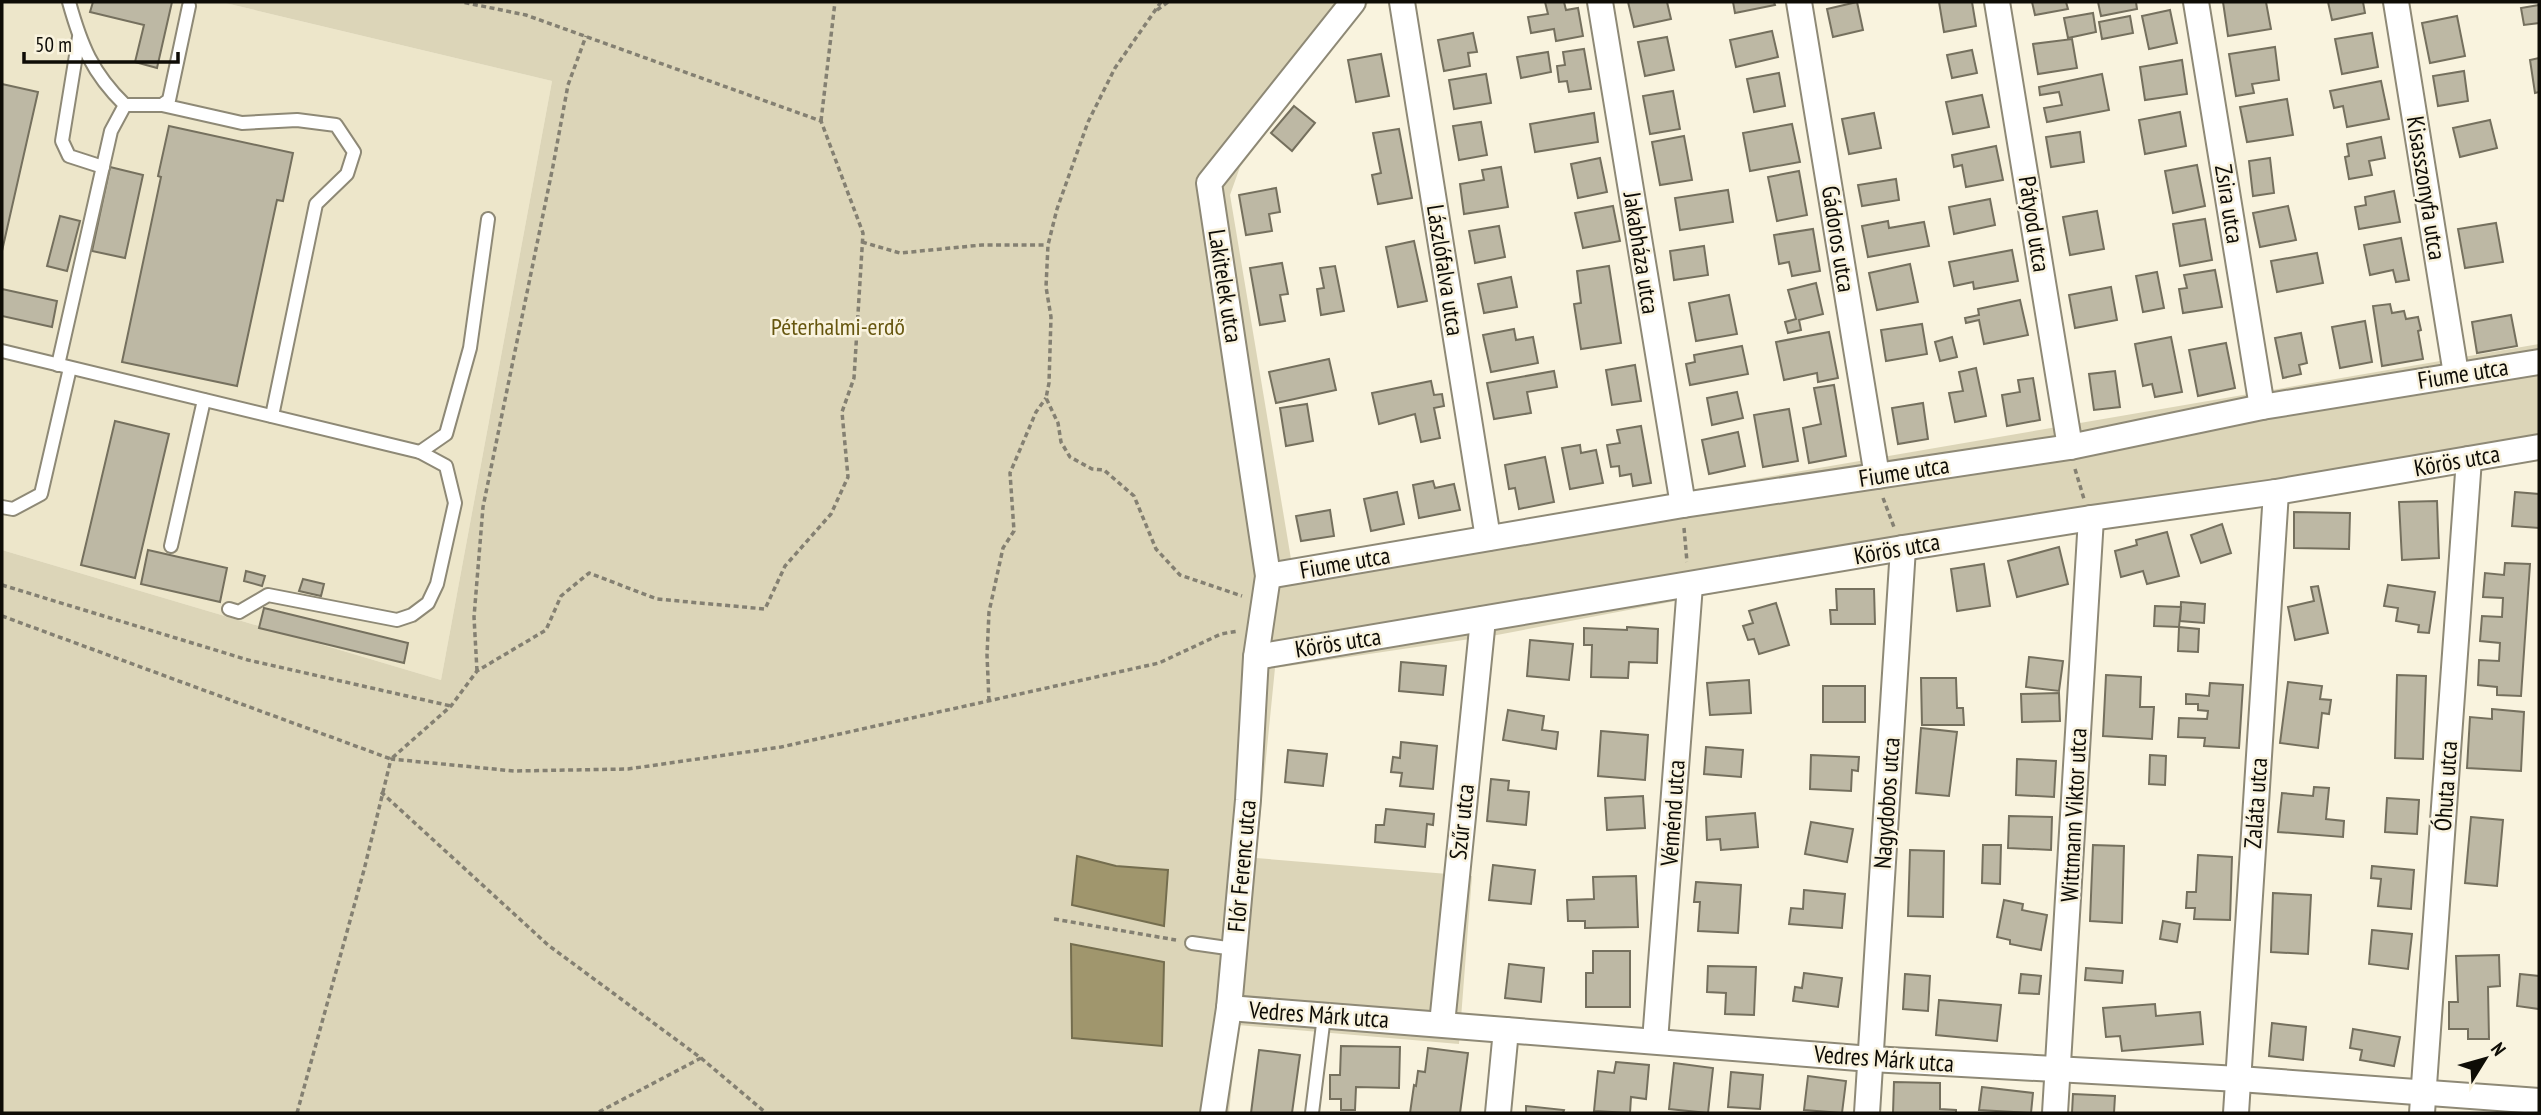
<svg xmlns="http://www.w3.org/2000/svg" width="2541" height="1115" font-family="'PT Sans Narrow',sans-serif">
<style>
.built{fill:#ede6ca}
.green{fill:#dcd5b8}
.water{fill:#a0966d;stroke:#746d4e;stroke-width:2}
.building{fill:#bdb8a4;stroke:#75705e;stroke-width:2}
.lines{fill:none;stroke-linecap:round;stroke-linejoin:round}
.lane-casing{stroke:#8e8976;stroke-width:16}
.street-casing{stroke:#8e8976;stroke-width:28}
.path{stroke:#848072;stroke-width:3.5;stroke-dasharray:5 3.5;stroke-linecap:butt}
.lane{stroke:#fff;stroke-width:12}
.street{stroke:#fff;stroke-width:24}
.labels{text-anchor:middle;stroke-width:5;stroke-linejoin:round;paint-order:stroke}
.street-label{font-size:24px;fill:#0e0c06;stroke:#f9f3de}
.park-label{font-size:24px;fill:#66560f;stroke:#f9f3de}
</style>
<rect width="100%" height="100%" fill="#f9f3de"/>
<polygon class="built" points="2,2 221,2 552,81 441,680 2,550"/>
<polygon class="green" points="221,2 1369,2 1240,167 1230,195 1291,559 2539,344 2539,437 1497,635 1275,668 1256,858 1472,876 1459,1044 1238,1025 1229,1113 2,1113 2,550 441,680 552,81"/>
<g class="water">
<polygon points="1077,856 1116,866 1168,870 1164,926 1072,905"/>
<polygon points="1071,944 1164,962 1162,1046 1072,1038"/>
</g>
<g class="building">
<polygon points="93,2 172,2 157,68 135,62 144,25 90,12"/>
<polygon points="1545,2 1564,2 1566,10 1578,8 1583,36 1556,41 1554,29 1531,33 1528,17 1548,14"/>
<polygon points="1628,2 1667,2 1671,19 1634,27"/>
<polygon points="1733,2 1774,2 1775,5 1735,13"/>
<polygon points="1857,2 1863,30 1833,37 1827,9"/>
<polygon points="1939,2 1972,2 1976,26 1944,32"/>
<polygon points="2032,2 2066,2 2068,9 2035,15"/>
<polygon points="2098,2 2136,2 2137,9 2101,16"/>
<polygon points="2223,2 2266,2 2271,29 2228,36"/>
<polygon points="2328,2 2363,2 2365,13 2332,20"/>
<polygon points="2539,5 2539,23 2524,25 2521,8"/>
<polygon points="2170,10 2177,43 2149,49 2142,16"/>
<polygon points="2093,13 2096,32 2068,38 2064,18"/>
<polygon points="2130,16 2133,33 2102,39 2099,22"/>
<polygon points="2457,16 2465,56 2430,63 2422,23"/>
<polygon points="1772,31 1778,57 1736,67 1730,40"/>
<polygon points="1473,33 1477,52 1468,53 1470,66 1444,71 1438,40"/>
<polygon points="2372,33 2378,67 2342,74 2335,39"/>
<polygon points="1667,37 1674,70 1645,76 1638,42"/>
<polygon points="2072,39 2077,68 2038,74 2033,44"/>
<polygon points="2275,47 2279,80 2252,84 2254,93 2236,96 2229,54"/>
<polygon points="1584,49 1591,89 1569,92 1567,81 1559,82 1557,66 1565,65 1563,52"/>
<polygon points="1972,50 1977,73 1952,78 1947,55"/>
<polygon points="1548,52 1551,72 1521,78 1517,57"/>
<polygon points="1381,54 1389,96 1356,102 1348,60"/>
<polygon points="2539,58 2539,92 2535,93 2530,60"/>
<polygon points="2182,60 2187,94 2145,100 2140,67"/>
<polygon points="2464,71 2468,101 2438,106 2433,76"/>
<polygon points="1779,73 1785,106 1754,112 1747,79"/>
<polygon points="1486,74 1491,103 1454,109 1449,80"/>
<polygon points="2102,74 2109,110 2047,122 2044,108 2062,105 2059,92 2040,95 2039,87"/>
<polygon points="2381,81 2389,119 2347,127 2343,106 2334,108 2330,91"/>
<polygon points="2,84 38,92 2,251"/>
<polygon points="1673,91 1680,129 1650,134 1643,96"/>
<polygon points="1982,95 1989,127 1953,134 1946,102"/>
<polygon points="2287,99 2293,135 2247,142 2240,107"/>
<polygon points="1294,106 1315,123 1292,151 1271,133"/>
<polygon points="2180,112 2186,146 2145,154 2139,120"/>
<polygon points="1594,113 1598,142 1535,152 1530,124"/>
<polygon points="1874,113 1881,148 1849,154 1842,119"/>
<polygon points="2490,120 2497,148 2460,157 2453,128"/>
<polygon points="1481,122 1487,155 1459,160 1453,126"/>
<polygon points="1792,124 1800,162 1750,171 1743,133"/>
<polygon points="169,126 293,153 283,201 277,200 237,386 122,362 161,177 158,176"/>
<polygon points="1399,129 1412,198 1378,204 1372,175 1381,173 1373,133"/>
<polygon points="2080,132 2084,162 2051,167 2046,137"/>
<polygon points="1684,136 1692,180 1660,185 1652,142"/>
<polygon points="2381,137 2385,158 2369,161 2372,175 2349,179 2345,157 2349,156 2347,144"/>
<polygon points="1996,146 2003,180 1966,187 1962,165 1954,167 1952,155"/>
<polygon points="1600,158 1607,192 1578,198 1571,164"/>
<polygon points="2270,158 2274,193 2253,196 2249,161"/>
<polygon points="2197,165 2205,206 2173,213 2165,171"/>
<polygon points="110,167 143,175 125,258 92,251"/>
<polygon points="1501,167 1508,207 1464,214 1460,184 1484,180 1482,170"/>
<polygon points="1799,171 1807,215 1777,221 1768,177"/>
<polygon points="1896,179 1899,200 1862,206 1858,185"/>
<polygon points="1276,188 1280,212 1269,214 1272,231 1246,235 1239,195"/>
<polygon points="1728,190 1733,222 1680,230 1675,198"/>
<polygon points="2394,191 2400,222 2359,229 2355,207 2366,205 2365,197"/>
<polygon points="1990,199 1995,225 1954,234 1949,207"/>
<polygon points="1613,206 1620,241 1583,248 1575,213"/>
<polygon points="2288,206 2296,240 2260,247 2253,213"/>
<polygon points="2097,211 2104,249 2070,255 2063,217"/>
<polygon points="60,216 80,221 67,271 47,266"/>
<polygon points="2205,219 2212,260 2180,266 2173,224"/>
<polygon points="1888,221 1889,228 1924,222 1929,246 1868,257 1862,226"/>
<polygon points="2496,223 2503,262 2465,268 2458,229"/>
<polygon points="1499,226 1505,257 1475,263 1469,231"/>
<polygon points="1813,229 1820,271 1792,276 1789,262 1779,264 1774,235"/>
<polygon points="2401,238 2409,280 2396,282 2393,270 2370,275 2364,245"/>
<polygon points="1414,241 1427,301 1398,307 1386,247"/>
<polygon points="1704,246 1708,275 1674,280 1670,251"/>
<polygon points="2012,250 2018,281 1974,289 1973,282 1954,286 1949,262"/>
<polygon points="2317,253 2323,283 2277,292 2271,261"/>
<polygon points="1282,263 1288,294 1280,295 1285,321 1260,325 1250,268"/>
<polygon points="1910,264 1918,302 1877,310 1869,273"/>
<polygon points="1335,266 1344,311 1321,315 1317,289 1324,288 1320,268"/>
<polygon points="1609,266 1621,343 1581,349 1574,304 1581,303 1577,271"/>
<polygon points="2215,270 2222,307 2183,313 2179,289 2187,288 2184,275"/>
<polygon points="2157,272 2164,308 2143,312 2136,276"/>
<polygon points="1511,277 1517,307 1484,313 1478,284"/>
<polygon points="1816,283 1823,314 1799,320 1801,330 1788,333 1785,322 1796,319 1788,290"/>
<polygon points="2111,287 2117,320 2075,328 2069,295"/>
<polygon points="2,289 57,301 52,327 2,316"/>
<polygon points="1729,295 1737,334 1696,341 1689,303"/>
<polygon points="2020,300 2028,335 1984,344 1979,320 1966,323 1965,318 1979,315 1978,309"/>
<polygon points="2390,304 2392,313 2404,311 2406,319 2418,317 2421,330 2418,331 2423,359 2382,366 2373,306"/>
<polygon points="2511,315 2517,346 2477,353 2472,322"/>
<polygon points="2365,321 2372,362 2340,368 2332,327"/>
<polygon points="1922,324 1927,354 1886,361 1881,330"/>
<polygon points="1514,329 1516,340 1533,337 1538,363 1491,372 1483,335"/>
<polygon points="1829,332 1838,378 1818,382 1817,373 1784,380 1776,342"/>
<polygon points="2301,333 2307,363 2299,365 2301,374 2283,378 2275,338"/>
<polygon points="1952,337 1957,357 1940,361 1935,342"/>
<polygon points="2171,337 2182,392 2155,397 2152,384 2143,386 2135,344"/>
<polygon points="2226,343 2235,388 2198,396 2189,350"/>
<polygon points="1742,346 1748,374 1690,385 1686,364 1695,362 1694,355"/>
<polygon points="1329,359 1336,390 1276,403 1269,372"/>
<polygon points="1635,365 1641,401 1612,405 1606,370"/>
<polygon points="1976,368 1986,416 1955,422 1949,393 1963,391 1959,372"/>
<polygon points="1554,371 1557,387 1527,392 1531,413 1494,419 1487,383"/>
<polygon points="2115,371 2120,407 2094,410 2089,374"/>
<polygon points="2033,378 2040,420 2007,426 2002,395 2020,392 2018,380"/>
<polygon points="1431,381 1434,395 1442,394 1444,406 1434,408 1440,438 1421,442 1415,414 1379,424 1372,393"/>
<polygon points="1834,385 1846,456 1809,463 1803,428 1821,424 1814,388"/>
<polygon points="1737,392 1743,418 1712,425 1707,398"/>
<polygon points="1923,403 1928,439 1898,444 1892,408"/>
<polygon points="1307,404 1313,441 1286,446 1280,408"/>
<polygon points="1789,409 1798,461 1763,467 1754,415"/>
<polygon points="115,421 169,434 135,578 81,565"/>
<polygon points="1641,426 1651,483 1633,486 1631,474 1620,476 1619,466 1611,467 1607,445 1620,443 1617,430"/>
<polygon points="1738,432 1745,466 1709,474 1702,440"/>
<polygon points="1580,445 1581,453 1596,450 1603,483 1570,489 1562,448"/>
<polygon points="1545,457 1554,502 1519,509 1515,488 1509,489 1505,465"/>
<polygon points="1433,481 1435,488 1454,484 1460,510 1419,518 1413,485"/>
<polygon points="1397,492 1404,524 1371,531 1364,499"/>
<polygon points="2515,492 2539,494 2539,528 2512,526"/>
<polygon points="2437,501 2439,558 2402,560 2399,502"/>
<polygon points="1330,510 1334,536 1301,541 1296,516"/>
<polygon points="2294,512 2350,513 2349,549 2294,548"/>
<polygon points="2222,524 2231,553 2201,563 2191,535"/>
<polygon points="2167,532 2179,576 2147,584 2143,571 2121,577 2115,551 2137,545 2136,540"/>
<polygon points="2059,547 2068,584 2017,597 2008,561"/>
<polygon points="148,550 227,568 220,602 141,584"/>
<polygon points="2505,563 2530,564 2521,696 2497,695 2497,687 2478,685 2479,660 2499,661 2500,643 2480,641 2482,616 2502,617 2503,598 2483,597 2485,573 2504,575"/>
<polygon points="1984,564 1990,606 1957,611 1951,569"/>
<polygon points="246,571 265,576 262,586 244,581"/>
<polygon points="303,579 324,584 321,596 299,591"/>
<polygon points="2388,585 2435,592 2429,633 2418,632 2419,625 2396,621 2398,608 2384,606"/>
<polygon points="2318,586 2328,633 2295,640 2288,607 2314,601 2311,587"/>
<polygon points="1836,589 1874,589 1875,624 1831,624 1830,610 1837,610"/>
<polygon points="2181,602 2205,604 2204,623 2180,621"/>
<polygon points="1776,603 1789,645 1759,654 1754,639 1748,640 1743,626 1753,623 1749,611"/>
<polygon points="2155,606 2181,607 2179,627 2154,626"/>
<polygon points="264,608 408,643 404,663 259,628"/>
<polygon points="1627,627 1658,629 1657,663 1629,662 1628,678 1591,677 1592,645 1584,645 1584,628 1627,630"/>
<polygon points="2179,627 2199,629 2198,652 2178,651"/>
<polygon points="1530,640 1573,644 1569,680 1527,676"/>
<polygon points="2029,657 2063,661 2059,691 2026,687"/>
<polygon points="1401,662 1446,666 1443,695 1399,691"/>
<polygon points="2106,675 2141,677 2140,707 2154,707 2152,739 2103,736"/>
<polygon points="2397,675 2426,676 2423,759 2395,758"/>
<polygon points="1921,678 1956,678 1957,708 1963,708 1964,725 1922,725"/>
<polygon points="1749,680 1751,713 1710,715 1707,683"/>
<polygon points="2288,682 2322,686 2320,699 2331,700 2329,714 2322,713 2318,748 2280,743"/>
<polygon points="2210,683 2243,685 2239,748 2204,746 2205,738 2178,737 2179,718 2207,719 2208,711 2198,710 2198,704 2186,704 2186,694 2209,696"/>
<rect x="1823" y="686" width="42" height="36"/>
<polygon points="2059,693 2060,721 2022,722 2021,694"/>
<polygon points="2492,709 2524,712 2521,771 2467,768 2470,717 2492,719"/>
<polygon points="1508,710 1544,716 1542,730 1558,732 1556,749 1503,740"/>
<polygon points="1921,728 1957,732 1949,796 1916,793"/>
<polygon points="1601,731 1648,735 1645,780 1598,776"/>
<polygon points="1401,742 1437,746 1433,789 1400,786 1402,773 1391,772 1393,757 1400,758"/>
<polygon points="1706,747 1743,750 1741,777 1704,774"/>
<polygon points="1288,750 1327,754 1323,786 1285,782"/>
<polygon points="1811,755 1859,757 1858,771 1852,770 1851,791 1810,789"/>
<polygon points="2150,755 2166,756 2165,785 2149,784"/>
<polygon points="2017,759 2056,761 2054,797 2016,795"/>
<polygon points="1491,779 1509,781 1508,790 1529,792 1526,825 1487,821"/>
<polygon points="2314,787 2329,788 2326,819 2344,821 2343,837 2278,832 2282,793 2313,796"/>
<polygon points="1643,796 1645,828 1607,830 1605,798"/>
<polygon points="2387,798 2419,800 2417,834 2385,832"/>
<polygon points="1386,809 1434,814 1433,825 1427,824 1425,847 1375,842 1376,825 1384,825"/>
<polygon points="1755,813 1758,847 1721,850 1720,839 1707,840 1706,817"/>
<polygon points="2009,816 2052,817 2051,850 2008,848"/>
<polygon points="2471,817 2503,820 2497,886 2465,883"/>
<polygon points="1811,822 1853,829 1847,862 1805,854"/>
<polygon points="1983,845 2001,845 2000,884 1982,883"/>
<polygon points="2093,845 2124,846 2122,923 2090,921"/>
<polygon points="1910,850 1944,851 1943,917 1908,916"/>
<polygon points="2198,855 2232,857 2230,920 2194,919 2195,908 2186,908 2187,892 2196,892"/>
<polygon points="1493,865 1535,870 1531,904 1489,900"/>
<polygon points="2372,866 2414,870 2411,909 2378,906 2381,879 2371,878"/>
<polygon points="1636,876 1638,927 1585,928 1585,921 1568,921 1567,900 1594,899 1593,877"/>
<polygon points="1696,882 1741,885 1738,933 1698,931 1700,902 1694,902"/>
<polygon points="1804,890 1845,894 1842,928 1789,924 1791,908 1803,909"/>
<polygon points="2273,893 2311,895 2308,954 2271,952"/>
<polygon points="2004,900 2023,904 2022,910 2047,915 2041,950 2010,944 2010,940 1997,937"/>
<polygon points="2163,921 2180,924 2177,942 2160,939"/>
<polygon points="2372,930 2412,934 2408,969 2369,964"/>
<polygon points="1593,951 1630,951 1630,1007 1586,1007 1586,973 1593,973"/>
<polygon points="2499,955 2500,986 2488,987 2489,1039 2468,1039 2468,1029 2449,1029 2449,1002 2458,1002 2456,956"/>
<polygon points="1509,964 1544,968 1541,1002 1505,998"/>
<polygon points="1708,966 1756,967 1754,1015 1725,1014 1726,993 1707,992"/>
<polygon points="2086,968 2123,971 2122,983 2085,980"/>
<polygon points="1804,973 1842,978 1838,1007 1793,1001 1795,987 1802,988"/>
<polygon points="1905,974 1930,976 1928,1011 1903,1009"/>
<polygon points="2021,974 2041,976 2039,994 2019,993"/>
<polygon points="2520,974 2539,976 2539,1009 2517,1006"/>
<polygon points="1939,1000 2001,1005 1997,1041 1936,1035"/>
<polygon points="2155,1004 2156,1016 2200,1012 2203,1044 2122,1051 2120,1036 2106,1037 2103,1008"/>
<polygon points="2272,1023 2306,1027 2303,1060 2269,1056"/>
<polygon points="2353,1029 2400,1037 2394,1066 2360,1060 2362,1050 2350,1048"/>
<polygon points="1341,1046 1400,1047 1399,1088 1356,1087 1355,1110 1341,1110 1341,1099 1330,1099 1330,1075 1340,1075"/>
<polygon points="1428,1048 1468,1053 1460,1113 1410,1113 1414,1085 1416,1086 1418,1071 1425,1072"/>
<polygon points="1259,1050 1300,1055 1292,1113 1251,1113"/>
<polygon points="1616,1062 1649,1065 1646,1099 1631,1097 1630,1113 1594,1111 1598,1071 1614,1073"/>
<polygon points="1674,1063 1713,1068 1708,1113 1669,1109"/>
<polygon points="1731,1072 1763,1075 1760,1109 1728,1107"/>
<polygon points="1808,1076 1846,1081 1842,1113 1804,1110"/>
<polygon points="1894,1082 1940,1083 1940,1109 1956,1110 1956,1113 1893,1113"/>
<polygon points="1982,1087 2033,1093 2031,1113 1979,1110"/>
<polygon points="2073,1094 2115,1096 2114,1113 2072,1113"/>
<polygon points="1526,1106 1564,1110 1563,1113 1526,1113"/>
</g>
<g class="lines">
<g class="lane-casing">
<g id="lane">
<path d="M69,2c12,43 23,71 56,103"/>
<polyline points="79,37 62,141 69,156 103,167"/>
<polyline points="162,105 242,123 297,120 336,125 354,152 347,174 316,204 272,416"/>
<polyline points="2,351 420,452 446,466 455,503 437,584 428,603 412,615 397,620 268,595 239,612 229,609"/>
<polyline points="58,365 111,131 125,105 162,105 169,100 189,6"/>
<polyline points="420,452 446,434 470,348 488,219"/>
<polyline points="2,507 13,509 41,494 70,368"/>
<polyline points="171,546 204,400"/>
<polyline points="1192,943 1234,949"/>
<polyline points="1312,1113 1324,1016"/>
</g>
</g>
<g class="street-casing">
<g id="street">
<polyline points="1402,2 1488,538"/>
<polyline points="1600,2 1683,505"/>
<polyline points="1799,2 1877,476"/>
<polyline points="1997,2 2070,447"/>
<polyline points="2196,2 2262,407"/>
<polyline points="2396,2 2456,374"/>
<polyline points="1268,576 1683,505 2070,447 2262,407 2539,362"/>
<polyline points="1256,657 1903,548 2091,518 2276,492 2539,447"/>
<polyline points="1229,1008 1871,1059 2239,1079 2539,1101"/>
<polyline points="1442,1024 1483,619"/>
<polyline points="1655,1041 1690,585"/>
<polyline points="1213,1113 1229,1008 1248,800 1256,657 1268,576 1209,183 1353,2"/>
<polyline points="1498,1113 1506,1030"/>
<polyline points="1867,1113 1903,548"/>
<polyline points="2055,1113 2091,518"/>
<polyline points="2236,1113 2276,492"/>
<polyline points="2422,1113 2469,459"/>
</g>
</g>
<g class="path">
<polyline points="1161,2 1115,68 1088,122 1057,209 1048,245 1046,287 1051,317 1049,383 1046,398 1058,423 1061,442 1070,457 1092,469 1104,470 1134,496 1156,549 1180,575 1242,596"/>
<polyline points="1157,10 1168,2"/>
<polyline points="821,121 835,2"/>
<polyline points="862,242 900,253 982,245 1047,245"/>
<polyline points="2075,469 2084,499"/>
<polyline points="1883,498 1894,527"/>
<polyline points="1684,528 1687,562"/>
<polyline points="2,585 248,660 451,706"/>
<polyline points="2,616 391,759 451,706 477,671 546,630 561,596 589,573 657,599 765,609 785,566 831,514 848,477 842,412 854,378 863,233 821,121 526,15 462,2"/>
<polyline points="477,671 474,617 483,507 553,166 568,85 586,36"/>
<polyline points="989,701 987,655 989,612 1003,548 1014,531 1010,473 1036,412 1046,398"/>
<polyline points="381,792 548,945 701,1058 597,1113"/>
<polyline points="1054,919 1176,940"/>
<polyline points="701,1058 766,1113"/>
<polyline points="297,1113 364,870 391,759 514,771 628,769 781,747 1159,663 1221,634 1238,631"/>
</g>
<use href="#lane" class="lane"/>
<use href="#street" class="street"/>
</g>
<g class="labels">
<g class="street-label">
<text transform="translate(2426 188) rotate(81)" y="8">Kisasszonyfa utca</text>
<text transform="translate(2229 204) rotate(81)" y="8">Zsira utca</text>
<text transform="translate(2034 224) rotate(81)" y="8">Pátyod utca</text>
<text transform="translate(1838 239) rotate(81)" y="8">Gádoros utca</text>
<text transform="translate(1641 253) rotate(81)" y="8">Jakabháza utca</text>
<text transform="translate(1445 270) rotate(81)" y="8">Lászlófalva utca</text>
<text transform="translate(1225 286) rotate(81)" y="8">Lakitelek utca</text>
<text transform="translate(2463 374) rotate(-9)" y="8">Fiume utca</text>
<text transform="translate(2457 461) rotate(-10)" y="8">Körös utca</text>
<text transform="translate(1904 472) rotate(-9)" y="8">Fiume utca</text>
<text transform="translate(1897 549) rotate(-10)" y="8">Körös utca</text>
<text transform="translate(1345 563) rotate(-10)" y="8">Fiume utca</text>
<text transform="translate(1338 643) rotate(-9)" y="8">Körös utca</text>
<text transform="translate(2446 786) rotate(-86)" y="8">Óhuta utca</text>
<text transform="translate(1887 803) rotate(-86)" y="8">Nagydobos utca</text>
<text transform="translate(2256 803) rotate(-86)" y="8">Zaláta utca</text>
<text transform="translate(1673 813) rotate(-86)" y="8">Véménd utca</text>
<text transform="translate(2074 815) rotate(-87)" y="8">Wittmann Viktor utca</text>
<text transform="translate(1462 822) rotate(-84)" y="8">Szűr utca</text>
<text transform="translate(1242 866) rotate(-85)" y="8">Flór Ferenc utca</text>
<text transform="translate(1319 1015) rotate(4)" y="8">Vedres Márk utca</text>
<text transform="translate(1884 1059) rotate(4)" y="8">Vedres Márk utca</text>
</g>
<g class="park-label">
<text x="838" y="335">Péterhalmi-erdő</text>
</g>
</g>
<rect width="2541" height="1115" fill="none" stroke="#0e0c06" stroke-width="7"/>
<g transform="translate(2485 1059) rotate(53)" stroke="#f9f3de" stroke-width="5" paint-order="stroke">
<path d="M0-5L12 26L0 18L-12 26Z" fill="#0e0c06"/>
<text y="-10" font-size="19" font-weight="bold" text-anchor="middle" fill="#0e0c06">N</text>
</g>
<path d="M24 52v10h154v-10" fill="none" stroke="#0e0c06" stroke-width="3.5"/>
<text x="35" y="52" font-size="21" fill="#0e0c06" stroke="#f9f3de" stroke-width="5" paint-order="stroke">50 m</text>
</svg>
